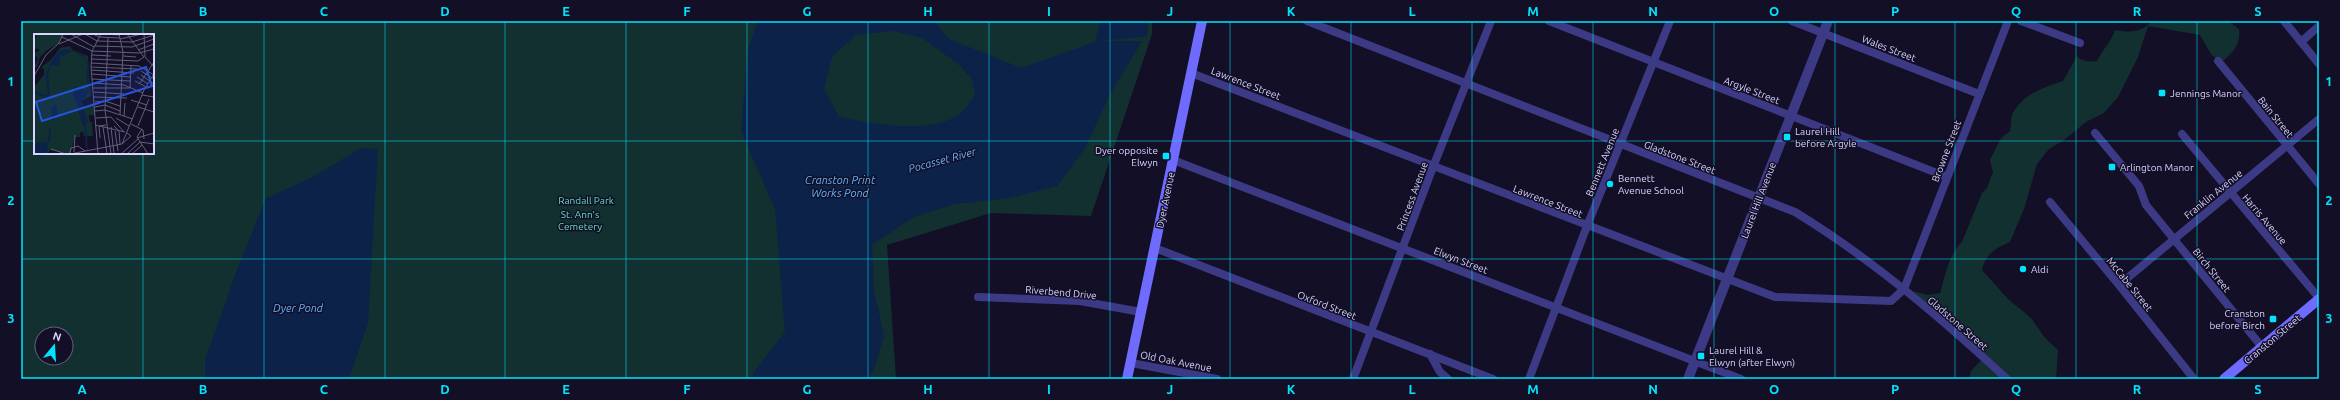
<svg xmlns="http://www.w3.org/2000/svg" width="2340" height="400" font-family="Ubuntu,sans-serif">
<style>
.green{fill:#12302f;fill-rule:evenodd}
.water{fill:#0c2248;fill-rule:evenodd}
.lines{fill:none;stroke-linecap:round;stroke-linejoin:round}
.minor{stroke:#3d3a85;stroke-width:8}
.tertiary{stroke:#3d3a85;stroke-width:10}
.secondary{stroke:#6f6bff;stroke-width:10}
.grid{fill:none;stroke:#00e5ff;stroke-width:1;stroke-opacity:0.55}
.poi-dot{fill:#00e5ff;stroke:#130f26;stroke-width:1.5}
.labels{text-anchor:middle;stroke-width:3;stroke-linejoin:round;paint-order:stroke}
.street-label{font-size:10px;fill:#d9d4ff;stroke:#130f26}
.poi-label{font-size:10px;fill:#d9d4ff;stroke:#130f26;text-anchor:start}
.park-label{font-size:10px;fill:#5fe0c0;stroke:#130f26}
.water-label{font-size:11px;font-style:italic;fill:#62b6ff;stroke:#130f26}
.inset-river{fill:none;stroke:#0c2248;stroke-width:2}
.inset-road{fill:none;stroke:#625e7d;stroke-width:1}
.view{fill:#2655da;fill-opacity:0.15;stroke:#2655da;stroke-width:2}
.inset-edge{fill:none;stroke:#d9d4ff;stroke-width:2}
.neatline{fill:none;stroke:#00e5ff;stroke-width:1.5}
.grid-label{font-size:13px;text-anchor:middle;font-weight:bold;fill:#00e5ff}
</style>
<rect width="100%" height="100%" fill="#130f26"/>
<g class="green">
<path d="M21,21h1131v13l-61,182 -100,-3 -104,32 9,134h-875zM35,35h118v118h-118zM42,334h24v24h-24z"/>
<path d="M2152,21h76l11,8c2,17 -7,25 -19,34l-9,-9 -11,-19 -52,-9 -10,31 -20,40 -14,16 -18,9 -22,18 -15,9 -12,15 -13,45 -14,33c-14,6 -25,12 -28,28l26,29 23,19 14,20 13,12 -2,29h-87l2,-8 12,-13 -75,-68 20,5 12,-2c5,-17 9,-39 22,-51l20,-49 5,-5 6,-16 -3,-12 11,-22 9,-7c1,-5 1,-11 2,-16 9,-20 32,-28 51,-34l14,-25c5,6 13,6 20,5 6,-12 14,-19 18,-31 14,3 28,2 37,-9z"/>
</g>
<g class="water">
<path d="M758,21h176l15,18 72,29 74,-26 5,-21h48l-1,15 -46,5h41l-33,55 -24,52 -28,38 -47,12 -55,6 -41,13 -42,28 2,45 10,46 -10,33 -6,10h-115v-6l32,-41 -10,-123 -34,-78 7,-82zM893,31l29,7 35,25 15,16 3,16c-4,5 -8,13 -13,17 -27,24 -91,12 -123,5l-15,-28 8,-32 24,-22z"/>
<polygon points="361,148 378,149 368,323 349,379 205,379 205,360 238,267 266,198 311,178"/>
</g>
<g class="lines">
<g class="minor">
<path d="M1307,21l488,191c77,47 146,106 212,167"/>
<polyline points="1549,21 1947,177"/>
<polyline points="1792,21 1979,94"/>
<polyline points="2021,21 2080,43"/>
<polyline points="2284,21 2319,64"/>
<polyline points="2301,42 2319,26"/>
<polyline points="2218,61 2319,184"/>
<polyline points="1191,73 1775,297 1891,301 1904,289 2008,21"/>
<polyline points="2095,133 2139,186 2146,205 2262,347"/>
<polyline points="2182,134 2319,298"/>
<polyline points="1173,160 1741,379"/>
<polyline points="2050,202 2119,285 2194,379"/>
<polyline points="1155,248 1493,379"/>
<polyline points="2119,285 2319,119"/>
<polyline points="978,297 1080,301 1141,312"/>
<polyline points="1430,354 1440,372 1448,379"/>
<polyline points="1131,363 1217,379"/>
<polyline points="1353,379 1433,167 1491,21"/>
<polyline points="1529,379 1587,226 1670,21"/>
</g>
<polyline class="tertiary" points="1688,379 1828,21"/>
<g class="secondary">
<polyline points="1127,379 1202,21"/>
<polyline points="2224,379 2319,299"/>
</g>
</g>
<path class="grid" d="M143,21v14M264,21v358M385,21v358M505,21v358M626,21v358M747,21v358M868,21v358M989,21v358M1110,21v358M1230,21v358M1351,21v358M1472,21v358M1593,21v358M1714,21v358M1835,21v358M1955,21v358M2076,21v358M2197,21v358M21,141h14M153,141h2166M143,153v226M21,259h2298"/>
<g class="poi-dot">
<rect x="2158" y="89" width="8" height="8" rx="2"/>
<rect x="1783" y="133" width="8" height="8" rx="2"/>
<rect x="1162" y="152" width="8" height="8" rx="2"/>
<rect x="2108" y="163" width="8" height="8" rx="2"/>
<circle cx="1610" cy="184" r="4"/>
<circle cx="2023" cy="269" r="4"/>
<rect x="2269" y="315" width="8" height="8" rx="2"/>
<rect x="1697" y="352" width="8" height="8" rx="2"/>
</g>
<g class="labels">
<g class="street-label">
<text transform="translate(1889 48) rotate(21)" y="4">Wales Street</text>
<text transform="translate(1246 83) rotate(21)" y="4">Lawrence Street</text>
<text transform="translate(1752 90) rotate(21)" y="4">Argyle Street</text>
<text transform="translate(2276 117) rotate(51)" y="4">Bain Street</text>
<text transform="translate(1946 151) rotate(-69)" y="4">Browne Street</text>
<text transform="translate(1680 157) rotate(21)" y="4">Gladstone Street</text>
<text transform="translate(1602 162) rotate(-68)" y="4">Bennett Avenue</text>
<text transform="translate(2213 194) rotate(-39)" y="4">Franklin Avenue</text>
<text transform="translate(1412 196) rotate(-70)" y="4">Princess Avenue</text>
<text transform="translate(1165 200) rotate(-78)" y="4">Dyer Avenue</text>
<text transform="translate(1758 200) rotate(-69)" y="4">Laurel Hill Avenue</text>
<text transform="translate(1548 201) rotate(21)" y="4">Lawrence Street</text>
<text transform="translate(2265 219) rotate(50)" y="4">Harris Avenue</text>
<text transform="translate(1461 260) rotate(21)" y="4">Elwyn Street</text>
<text transform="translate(2212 270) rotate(51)" y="4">Birch Street</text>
<text transform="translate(2130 284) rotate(51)" y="4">McCabe Street</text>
<text transform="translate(1061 292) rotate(5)" y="4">Riverbend Drive</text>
<text transform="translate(1327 305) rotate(21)" y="4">Oxford Street</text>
<text transform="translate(1958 323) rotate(41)" y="4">Gladstone Street</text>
<text transform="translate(2272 339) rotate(-40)" y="4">Cranston Street</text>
<text transform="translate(1176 361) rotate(11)" y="4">Old Oak Avenue</text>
</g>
<g class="poi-label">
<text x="2170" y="97">Jennings Manor</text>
<text x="1795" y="135">Laurel Hill<tspan x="1795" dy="12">before Argyle</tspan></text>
<text x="1158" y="154" text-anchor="end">Dyer opposite<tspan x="1158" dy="12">Elwyn</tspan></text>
<text x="2120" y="171">Arlington Manor</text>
<text x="1618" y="182">Bennett<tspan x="1618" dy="12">Avenue School</tspan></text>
<text x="2031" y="273">Aldi</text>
<text x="2265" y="317" text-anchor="end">Cranston<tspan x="2265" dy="12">before Birch</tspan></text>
<text x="1709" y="354">Laurel Hill &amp;<tspan x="1709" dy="12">Elwyn (after Elwyn)</tspan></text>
</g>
<g class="park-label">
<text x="586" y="204">Randall Park</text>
<text x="580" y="218">St. Ann's<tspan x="580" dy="12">Cemetery</tspan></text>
</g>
<g class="water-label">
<text transform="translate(942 160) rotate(-15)" y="4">Pocasset River</text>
<text x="840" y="184">Cranston Print<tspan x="840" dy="13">Works Pond</tspan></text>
<text x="298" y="312">Dyer Pond</text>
</g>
</g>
<g transform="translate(34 34)">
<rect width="120" height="120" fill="#130f26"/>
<path d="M1,0h28l-4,9 -13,8 -6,6 -3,10h-3l4,-8 -4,-5 6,-4 -6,-2v-8l3,-3zM36,12l2,4 16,6 3,40 -10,5 3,6 10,-1 1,9h-6l1,7 4,1 -2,1 1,12h-9l-1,-4h-3v5h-5l-5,17 -20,-4 -2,4h-14v-67l10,-12v-6l-3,-2 9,-6 10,-13z" fill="#12302f"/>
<path d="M33,15l17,6 5,9v29l-8,8 7,21 -5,4 -11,-36 4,-3 9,3 3,-2 -2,-16 2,-5 -3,-9 -12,-7 -11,5 -3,2 1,8 -9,-1 -4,14 -1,-6 6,-13 7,-9zM22,70l2,12 -6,5 -1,-13zM0 115a7 7 0 1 1 14 0a7 7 0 1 1-14 0Z" fill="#0c2248"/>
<path class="inset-river" d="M0,58l12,5 3,-4 -2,-17M51,89l2,28M10,111l5,-4 1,-12"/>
<path class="inset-road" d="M37,0l23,13M51,0l12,7M59,0l6,3 21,1M70,0l15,1M85,0l4,18 -3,63M93,0l17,23M110,0l1,23 9,10M28,3l30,14 47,2 15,-4M74,4l-3,72 6,44M86,5l22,-5M63,7l35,1 22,-7M25,10l24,-10M61,12l37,1 22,-8M104,16l16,-6M58,21l19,1M89,22l13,1M58,25l46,2 6,-4M57,29l48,3 15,9M57,33l46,2M57,36l43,3M107,37l13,8M58,40l38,3M107,41l13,9M0,42l12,-21 13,-12 4,-9M103,43l11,7M58,45l38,2M101,47l11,6M59,49l31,2 19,8M106,49l14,-21M59,54h37l1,-23M60,58l30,2M108,61l12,2M60,63l33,1M97,66l16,5M61,68l10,-1 15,5M61,73l10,-2 15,6M104,73l16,5M61,77l10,-1 28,9M90,82l1,-13M62,84l15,-1 13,15M82,84l13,8M97,90l12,6 1,9M61,91l30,7M80,92l5,5 1,13M104,92l11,-27M69,93l4,27M77,93l3,27M108,95l-5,8 11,17M81,97l3,20M66,104l-1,-12 7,-1M103,104l17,-5M88,110l9,-8 -4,-3M17,115l15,5M40,118l1,-17M36,119l1,-5 7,-2 7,5M36,120l52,-10 22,-54 10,-16M64,120l-7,-87 1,-16 9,-17M87,120l17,-15M93,120l13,-12 14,2M98,120l10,-9"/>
<path class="view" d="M112,33l6,19 -110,35 -6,-19z"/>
<rect width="120" height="120" class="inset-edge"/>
</g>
<rect width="2340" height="400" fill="none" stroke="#130f26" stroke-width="44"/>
<g transform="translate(54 346) rotate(18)"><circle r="19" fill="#130f26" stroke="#625e7d"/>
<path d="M0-3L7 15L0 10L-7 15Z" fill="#00e5ff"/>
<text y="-6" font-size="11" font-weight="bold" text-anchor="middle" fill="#d9d4ff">N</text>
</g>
<rect x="22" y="22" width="2296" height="356" class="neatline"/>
<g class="grid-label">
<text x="82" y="16">A</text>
<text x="203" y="16">B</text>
<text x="324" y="16">C</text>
<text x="445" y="16">D</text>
<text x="566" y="16">E</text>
<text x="687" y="16">F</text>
<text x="807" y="16">G</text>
<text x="928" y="16">H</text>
<text x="1049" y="16">I</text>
<text x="1170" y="16">J</text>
<text x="1291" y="16">K</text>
<text x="1412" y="16">L</text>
<text x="1533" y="16">M</text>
<text x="1653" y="16">N</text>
<text x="1774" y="16">O</text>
<text x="1895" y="16">P</text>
<text x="2016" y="16">Q</text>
<text x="2137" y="16">R</text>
<text x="2258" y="16">S</text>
<text x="11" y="86">1</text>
<text x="2329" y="86">1</text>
<text x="11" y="205">2</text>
<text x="2329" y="205">2</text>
<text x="11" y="323">3</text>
<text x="2329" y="323">3</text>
<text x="82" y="394">A</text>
<text x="203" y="394">B</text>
<text x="324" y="394">C</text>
<text x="445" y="394">D</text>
<text x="566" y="394">E</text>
<text x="687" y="394">F</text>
<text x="807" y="394">G</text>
<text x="928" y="394">H</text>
<text x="1049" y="394">I</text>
<text x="1170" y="394">J</text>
<text x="1291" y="394">K</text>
<text x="1412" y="394">L</text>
<text x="1533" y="394">M</text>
<text x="1653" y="394">N</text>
<text x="1774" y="394">O</text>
<text x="1895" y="394">P</text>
<text x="2016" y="394">Q</text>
<text x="2137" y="394">R</text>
<text x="2258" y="394">S</text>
</g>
</svg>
